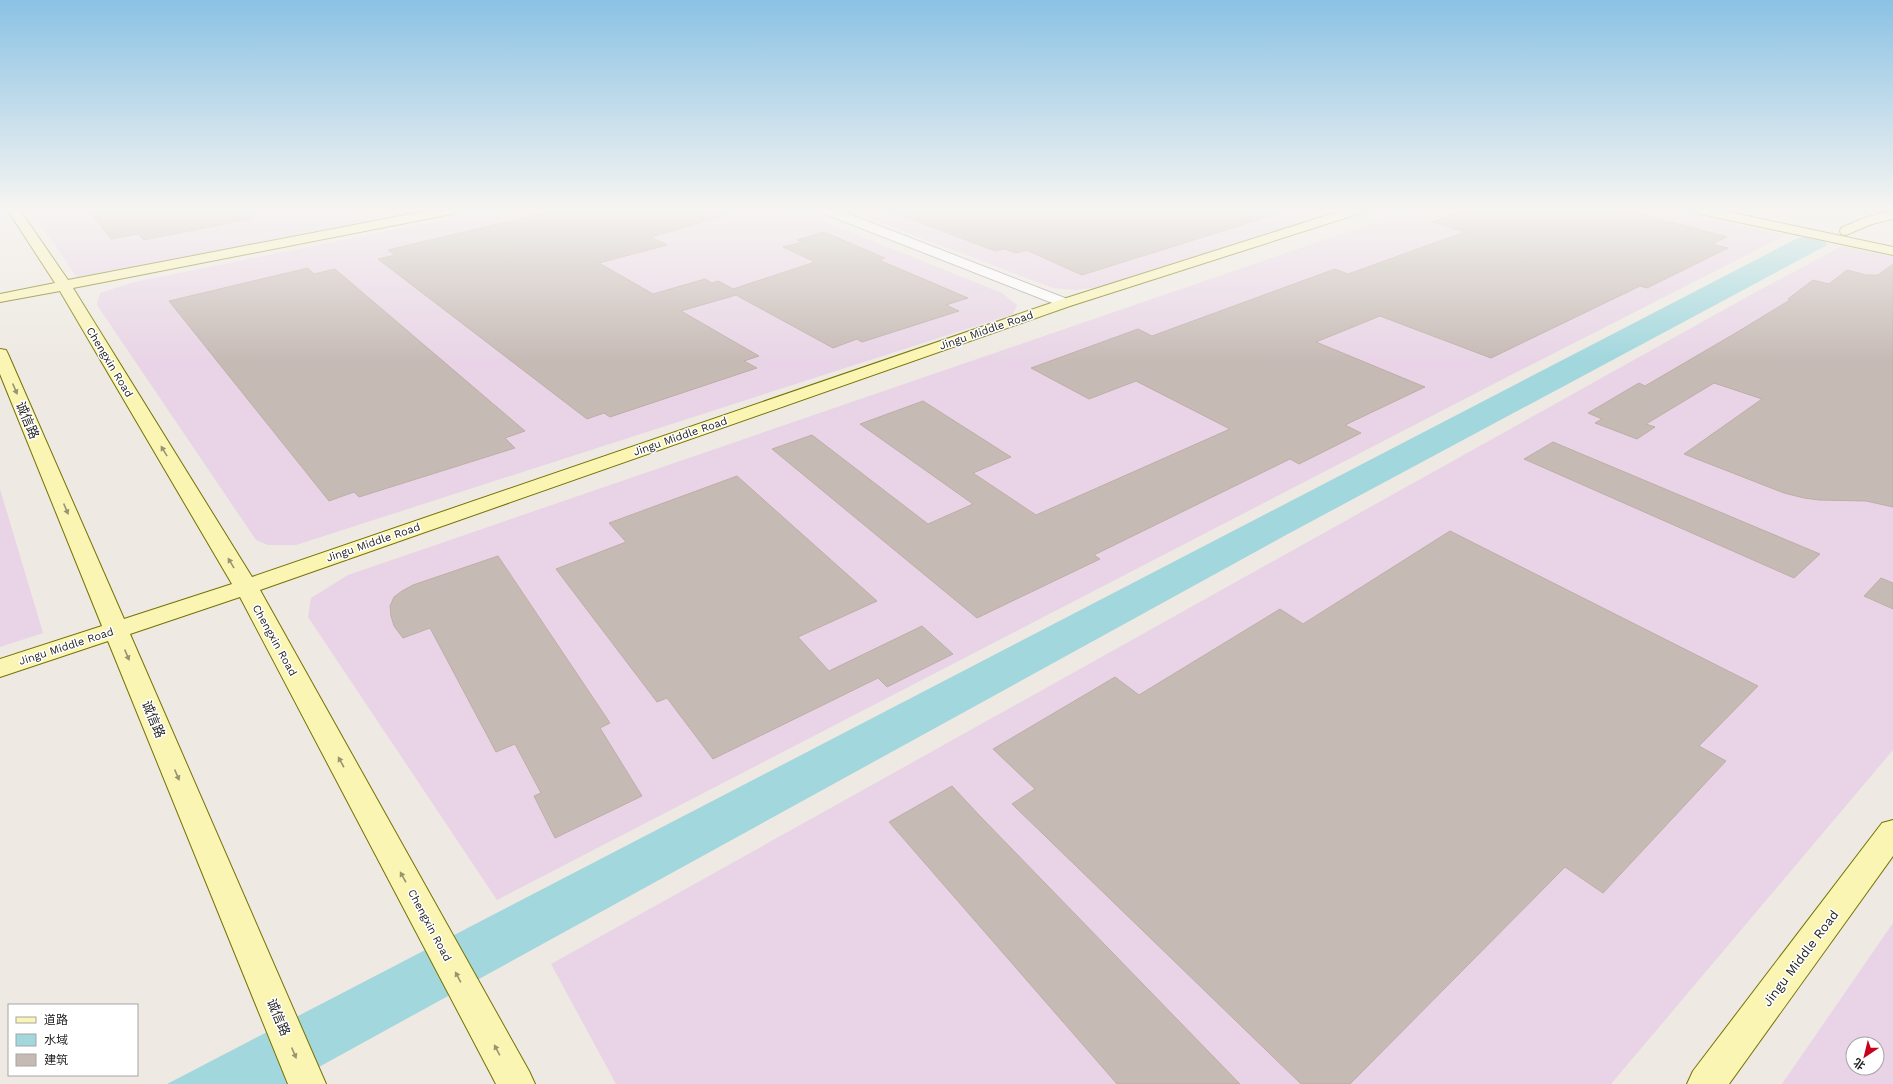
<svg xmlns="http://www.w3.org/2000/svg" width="1893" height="1084" font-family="'Work Sans','Noto Sans SC',sans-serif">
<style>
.industrial{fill:#e8d4e6;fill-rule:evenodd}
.water{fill:#a1d7dd}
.building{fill:#c6bab5;stroke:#c0ada4}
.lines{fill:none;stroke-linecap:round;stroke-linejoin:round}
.street-casing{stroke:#a4a4a4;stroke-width:2}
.secondary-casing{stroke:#757202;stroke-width:2}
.street{fill:#fff;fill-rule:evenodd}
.secondary{fill:#fbf5b4;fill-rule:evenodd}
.oneway{fill:#979470}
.labels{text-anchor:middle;stroke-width:3;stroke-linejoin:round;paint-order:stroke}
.street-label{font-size:11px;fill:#1d1d1d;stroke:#fff}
.near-street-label{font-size:13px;fill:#1d1d1d;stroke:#fff}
</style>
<rect width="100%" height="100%" fill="#eee9e2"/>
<g class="industrial">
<polygon points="30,209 439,209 78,279"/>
<polygon points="497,209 793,209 1002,293 1017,305 1013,314 296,545 268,545 256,540 97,305 100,293 134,282"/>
<polygon points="845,209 1348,209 1100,287 1076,290 1053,288"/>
<polygon points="1414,209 1668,209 1786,235 1511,375 497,900 308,617 311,598 348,575"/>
<polygon points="1842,246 1893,257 1893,750 1611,1084 616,1084 551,964 1754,293"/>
<polygon points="0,489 43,633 0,647"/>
<path d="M1893,923v161h-111zM1853,1044h24v24h-24z"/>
</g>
<g class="water">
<polygon points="1838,209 1893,209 1893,220"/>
<polygon points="1803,237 1825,242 1827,245 1286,535 288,1084 167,1084 1798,238"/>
</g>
<g class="building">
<polygon points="88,209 253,209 254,218 144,240 138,234 111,239"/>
<polygon points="561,209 727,209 728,215 651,237 667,245 599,263 653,294 705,279 712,283 718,281 733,289 815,262 783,247 802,242 797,240 824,232 885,258 879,260 968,298 946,305 959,311 862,342 857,339 833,348 736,295 681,311 759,356 744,361 757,368 610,417 604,413 587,419 378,259 395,255 388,250"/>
<polygon points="890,209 1279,209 1280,213 1082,275 1026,250 1016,253 1004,249 995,251 890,211"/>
<polygon points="1470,209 1621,209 1727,237 1712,244 1728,248 1647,288 1640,286 1491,358 1380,316 1316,342 1425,387 1345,425 1361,433 1299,464 1290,459 1094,555 1100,559 977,618 772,449 812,435 928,524 973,504 860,424 923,401 1011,457 973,473 1036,515 1230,429 1136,381 1089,399 1031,368 1138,329 1152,336 1335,269 1348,274 1465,232 1432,222"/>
<polygon points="1893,264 1893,507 1866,501 1819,500 1804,498 1784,493 1684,454 1762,399 1714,383 1646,424 1655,427 1637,439 1595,423 1602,419 1588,413 1639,383 1645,386 1734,334 1790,300 1788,299 1813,280 1829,284 1847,270 1866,275 1878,275"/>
<polygon points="308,268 314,274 335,269 525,431 505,438 515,448 359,497 354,492 329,501 169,301"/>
<polygon points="1553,442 1820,554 1794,578 1524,459"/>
<polygon points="737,476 877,601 798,637 829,671 922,626 953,654 887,687 878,678 713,759 667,698 657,702 556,569 626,542 609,523"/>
<polygon points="1450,531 1758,686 1699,746 1726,761 1603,893 1565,867 1350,1084 1301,1084 1012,804 1035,789 993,749 1115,677 1139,695 1280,609 1303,624"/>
<polygon points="498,556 610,723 600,728 642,796 555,838 534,796 541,793 515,744 496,752 430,628 403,638 394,626 391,616 390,606 394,597 402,591 413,585"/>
<polygon points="1881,578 1893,583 1893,609 1864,596"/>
<polygon points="952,786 979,815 1240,1084 1117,1084 889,822"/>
</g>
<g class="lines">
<g class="street-casing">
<polygon id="street" points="818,209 836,209 1070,300 1073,303 1070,306 1060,306 820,212"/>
</g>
<g class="secondary-casing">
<g id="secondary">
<polygon points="7,209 19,209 68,280 437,209 463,209 457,213 73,288 252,577 1060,300 1347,209 1366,209 1364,212 1070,306 260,590 529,1071 535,1084 496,1084 240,597 130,634 326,1084 288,1084 108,641 0,677 0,659 102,626 0,374 0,349 6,350 8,354 124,619 232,584 60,291 0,302 0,294 55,283"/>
<polygon points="1690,209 1714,209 1893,247 1893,255 1696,213"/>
<polygon points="1893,211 1893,219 1872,224 1846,235 1841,234 1840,231 1841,228 1864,218"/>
<polygon points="1893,820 1893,856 1729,1084 1687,1084 1693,1071 1882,823"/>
</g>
</g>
<use href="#street" class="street"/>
<use href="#secondary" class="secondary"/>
</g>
<defs><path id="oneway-solid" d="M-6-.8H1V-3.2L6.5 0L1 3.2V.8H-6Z"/></defs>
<g class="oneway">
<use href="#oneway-solid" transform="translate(15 389) rotate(67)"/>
<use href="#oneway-solid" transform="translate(164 451) rotate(-121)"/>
<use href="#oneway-solid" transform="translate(66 509) rotate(67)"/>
<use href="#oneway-solid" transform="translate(231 563) rotate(-121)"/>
<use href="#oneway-solid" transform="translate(127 655) rotate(67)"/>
<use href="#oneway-solid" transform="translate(341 762) rotate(-119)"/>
<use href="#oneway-solid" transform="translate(177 775) rotate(67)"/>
<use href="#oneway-solid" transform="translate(403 877) rotate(-119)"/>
<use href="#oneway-solid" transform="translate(458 977) rotate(-118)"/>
<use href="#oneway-solid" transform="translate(497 1050) rotate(-118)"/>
<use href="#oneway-solid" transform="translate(294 1053) rotate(67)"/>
</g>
<linearGradient id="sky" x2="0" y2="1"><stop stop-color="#8bc2e4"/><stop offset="0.58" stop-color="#f7f5f2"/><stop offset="1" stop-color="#f7f5f2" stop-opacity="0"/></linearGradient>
<rect width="1893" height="361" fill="url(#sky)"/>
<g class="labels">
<g class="street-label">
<text transform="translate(986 330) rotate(-19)" y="4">Jingu Middle Road</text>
<text transform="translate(110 362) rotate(59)" y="4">Chengxin Road</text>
<text transform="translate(680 436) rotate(-19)" y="4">Jingu Middle Road</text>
<text transform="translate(373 542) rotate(-19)" y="4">Jingu Middle Road</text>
<text transform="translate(275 640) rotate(61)" y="4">Chengxin Road</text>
<text transform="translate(66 646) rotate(-18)" y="4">Jingu Middle Road</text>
<text transform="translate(430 925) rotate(62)" y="4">Chengxin Road</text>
</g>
<g class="near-street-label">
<text transform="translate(28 420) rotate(67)" y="5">诚信路</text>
<text transform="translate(154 719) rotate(67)" y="5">诚信路</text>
<text transform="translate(1800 958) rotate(-53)" y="5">Jingu Middle Road</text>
<text transform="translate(279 1017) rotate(67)" y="5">诚信路</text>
</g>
</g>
<rect x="8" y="1004" width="130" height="72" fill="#ffffff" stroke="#a5a5a5"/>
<rect x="16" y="1017" width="20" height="6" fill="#fbf5b4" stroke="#a5a5a5"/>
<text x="44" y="1024" font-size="12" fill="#1d1d1d">道路</text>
<rect x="16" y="1034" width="20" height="12" fill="#a1d7dd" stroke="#a5a5a5"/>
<text x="44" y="1044" font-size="12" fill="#1d1d1d">水域</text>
<rect x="16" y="1054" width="20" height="12" fill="#c6bab5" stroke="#a5a5a5"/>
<text x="44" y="1064" font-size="12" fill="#1d1d1d">建筑</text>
<g transform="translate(1865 1056) rotate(215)"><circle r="19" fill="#ffffff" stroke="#a5a5a5"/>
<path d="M0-3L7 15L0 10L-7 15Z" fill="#c9001a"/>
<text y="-6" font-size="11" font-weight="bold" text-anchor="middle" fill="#1d1d1d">北</text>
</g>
</svg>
